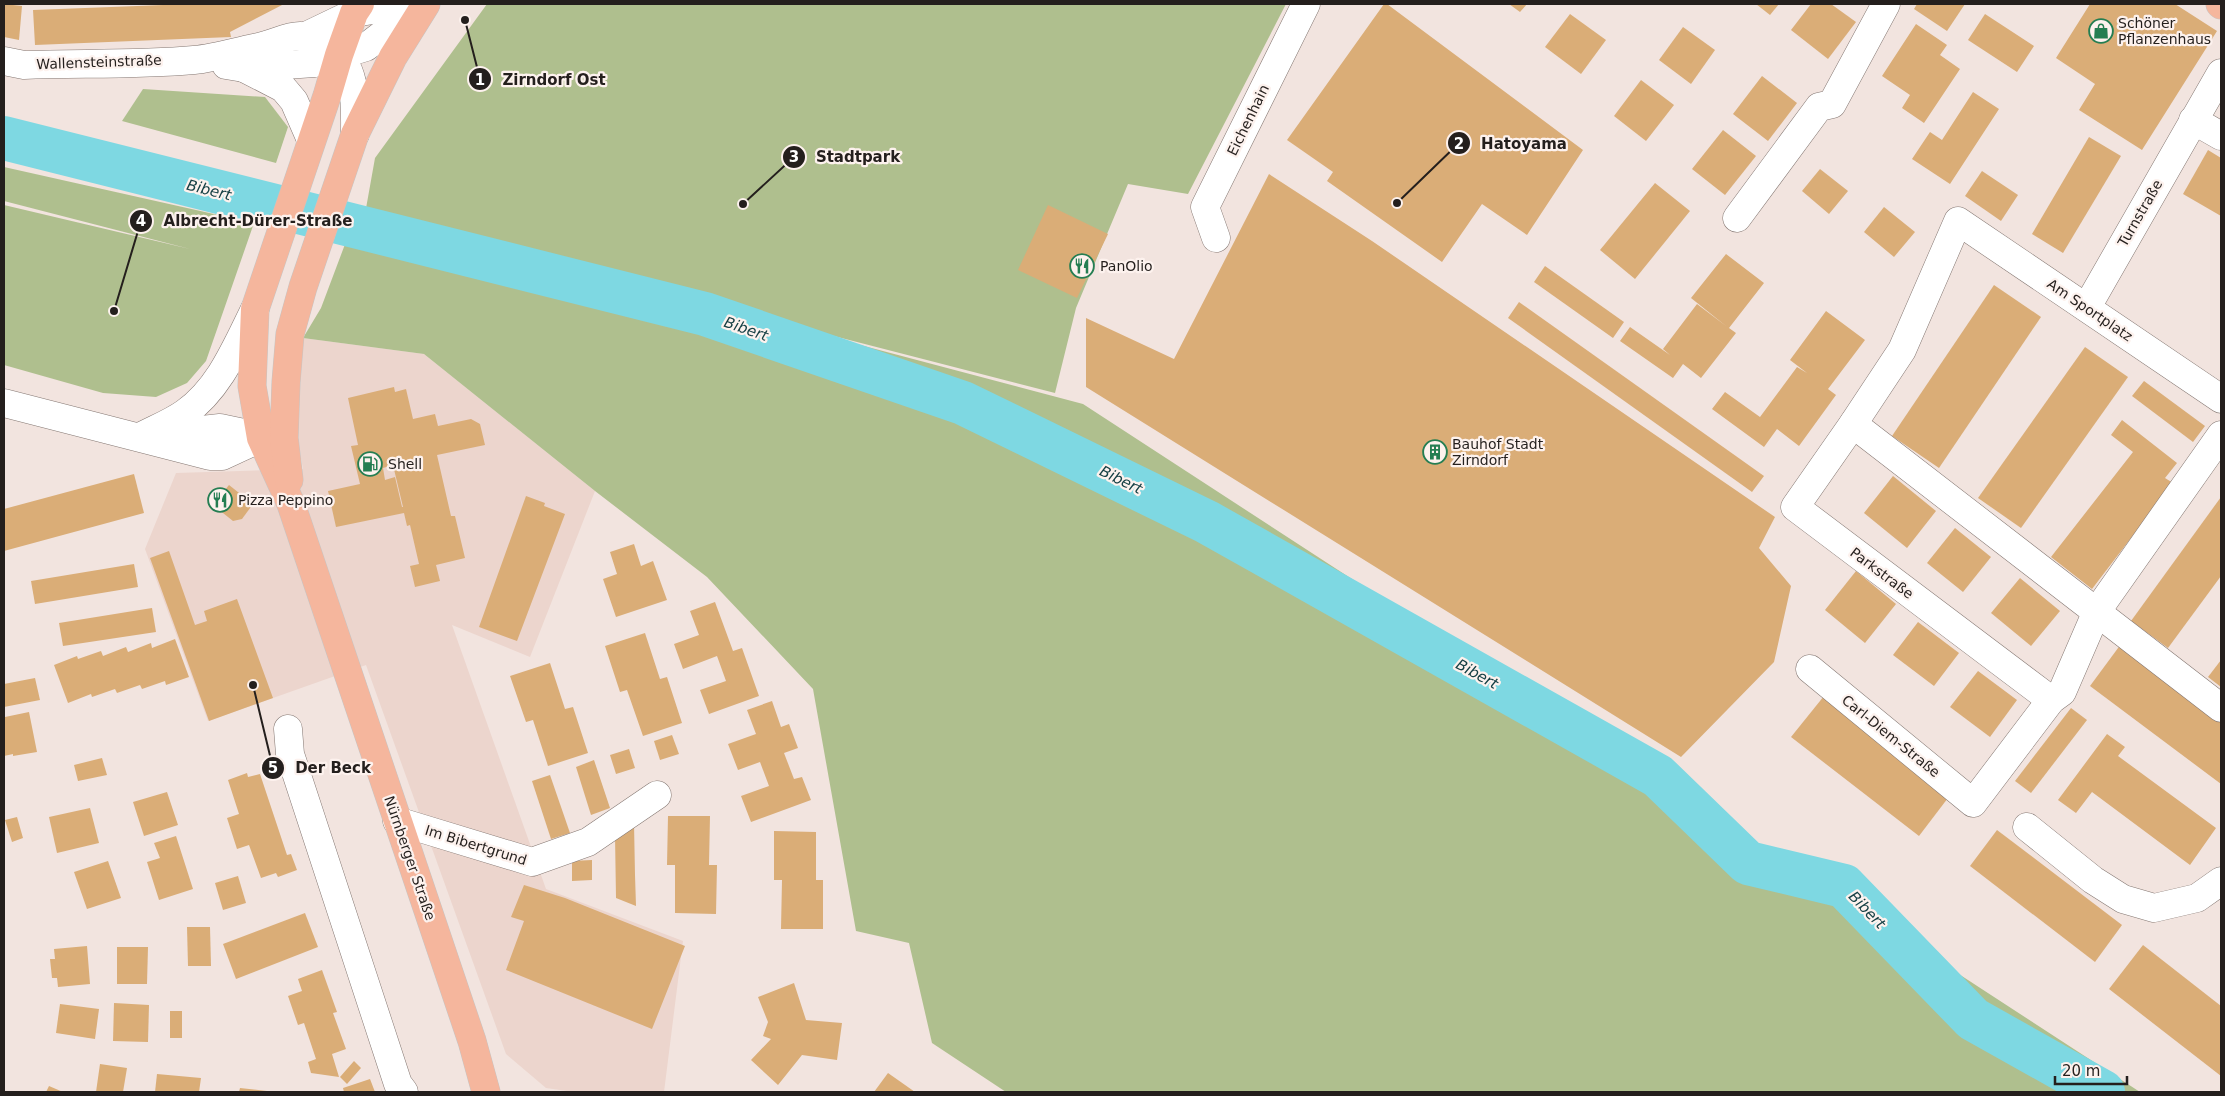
<svg xmlns="http://www.w3.org/2000/svg" width="2225" height="1096" font-family="'DejaVu Sans',sans-serif">
<style>
.built{fill:#ecd5cd}
.green{fill:#afbf8e}
.lines{fill:none;stroke-linecap:round;stroke-linejoin:round}
.river{stroke:#7ed8e2;stroke-width:44}
.building{fill:#daad77;fill-rule:evenodd}
.minor-casing{stroke:#857873;stroke-width:29}
.major-casing{stroke:#c6c5c4;stroke-width:29}
.minor{stroke:#fff;stroke-width:28}
.major{stroke:#f5b69d;stroke-width:28}
.labels{text-anchor:middle;stroke-width:4.5;stroke-linejoin:round;paint-order:stroke}
.poi-label{font-size:14px;fill:#241f1d;stroke:#fdf2ee;text-anchor:start}
.street-label{font-size:14px;fill:#241f1d;stroke:#fdf2ee}
.water-label{font-size:15px;font-style:italic;fill:#164045;stroke:#fdf2ee}
.leader{fill:none;stroke:#241f1d;stroke-width:2}
.callout-dot{fill:#241f1d;stroke:#fdf2ee;stroke-width:2}
.mark-label{font-size:15px;text-anchor:middle;font-weight:bold;fill:#fff}
.callout-label{font-size:15px;text-anchor:middle;font-weight:bold;fill:#241f1d;stroke:#fdf2ee;stroke-width:4.5;stroke-linejoin:round;paint-order:stroke}
</style>
<rect width="100%" height="100%" fill="#f2e4df"/>
<polygon class="built" points="303,338 424,354 595,491 530,657 452,625 546,889 683,941 664,1092 574,1092 546,1088 506,1054 366,665 208,721 145,549 176,473 303,469 294,421"/>
<g class="green">
<polygon points="487,4 1286,4 1188,194 1128,184 1076,308 1055,393 547,262 1083,404 2140,1092 1006,1092 932,1043 909,943 856,931 813,689 707,577 595,491 424,354 303,338 321,308 356,215 365,214 375,158"/>
<polygon points="143,89 265,97 288,127 276,163 122,121"/>
<polygon points="4,167 254,223 206,361 187,383 156,397 103,393 4,365 4,205 190,249 4,201"/>
</g>
<g class="lines">
<polyline class="river" points="4,138 705,314 963,403 1207,522 1658,776 1748,863 1844,886 1973,1019 2103,1092"/>
</g>
<g class="building">
<polygon points="4,4 22,6 19,40 4,37"/>
<polygon points="189,4 284,4 230,32 231,37 35,45 33,10"/>
<polygon points="1384,4 1387,4 1583,150 1527,235 1482,204 1442,262 1327,181 1333,172 1287,140"/>
<polygon points="1509,4 1527,4 1520,12"/>
<polygon points="1756,4 1779,4 1770,15"/>
<polygon points="1811,4 1831,4 1856,22 1828,59 1791,30"/>
<polygon points="1917,4 1965,4 1947,31 1914,9"/>
<polygon points="2090,4 2175,4 2217,31 2142,150 2079,110 2095,84 2056,58"/>
<polygon points="1570,14 1606,40 1581,74 1545,47"/>
<polygon points="1985,14 2034,46 2017,72 1968,40"/>
<polygon points="1916,24 1947,45 1940,55 1960,69 1924,123 1902,108 1910,95 1882,76"/>
<polygon points="1683,27 1715,50 1691,84 1659,60"/>
<polygon points="1762,76 1797,103 1768,141 1733,114"/>
<polygon points="1641,80 1674,105 1646,141 1614,116"/>
<polygon points="1973,92 1999,109 1950,184 1912,159 1930,132 1942,140"/>
<polygon points="1723,130 1756,156 1725,195 1692,169"/>
<polygon points="2089,137 2121,156 2063,253 2032,234"/>
<polygon points="2208,150 2221,158 2221,216 2183,194"/>
<polygon points="1820,169 1848,191 1829,214 1802,191"/>
<polygon points="1982,171 2018,195 2001,221 1965,196"/>
<polygon points="1269,174 1372,241 1775,517 1759,548 1791,586 1774,662 1681,757 1086,387 1086,318 1174,359"/>
<polygon points="1655,183 1690,211 1635,279 1600,250"/>
<polygon points="1048,205 1108,234 1077,298 1018,270"/>
<polygon points="1884,207 1915,232 1894,257 1864,232"/>
<polygon points="1726,254 1764,283 1729,328 1736,333 1701,378 1683,364 1673,378 1620,341 1630,327 1670,355 1663,349 1697,304 1726,326 1691,298"/>
<polygon points="1545,266 1624,322 1613,338 1534,282"/>
<polygon points="1994,285 2041,317 1939,468 1892,436"/>
<polygon points="1519,302 1764,476 1752,492 1508,318"/>
<polygon points="1826,311 1865,340 1828,389 1836,395 1799,446 1777,429 1764,447 1712,409 1725,392 1760,417 1797,367 1807,373 1790,360"/>
<polygon points="2085,347 2128,377 2021,528 1978,498"/>
<polygon points="2144,381 2205,426 2193,442 2132,396"/>
<path d="M394,387l1,5 11,-3 7,30 22,-5 3,12 33,-7 9,5 5,21 -48,10 14,61h4l10,42 -29,7 4,16 -25,6 -5,-21 9,-2 -9,-39 -3,1 -3,-13 -68,14 -8,-36 32,-7 -9,-38 7,-1 -10,-47zM393,465l10,42h-1l-7,-30 -10,3 -2,-12z"/>
<polygon points="2122,420 2177,463 2165,478 2173,483 2092,589 2051,557 2133,452 2111,435"/>
<polygon points="134,474 144,513 4,551 4,509"/>
<polygon points="1893,476 1936,511 1907,548 1864,513"/>
<polygon points="229,485 253,504 242,519 233,521 213,505"/>
<polygon points="526,496 545,503 544,506 565,514 517,641 479,627"/>
<polygon points="2221,497 2221,576 2168,648 2131,621"/>
<polygon points="1955,528 1991,557 1963,592 1927,563"/>
<polygon points="634,544 641,566 653,561 667,600 616,617 603,579 617,574 610,552"/>
<polygon points="169,551 195,625 207,621 204,611 237,599 273,698 209,721 150,558"/>
<polygon points="134,564 138,587 35,604 31,581"/>
<polygon points="1856,571 1896,604 1865,643 1825,610"/>
<polygon points="2020,578 2060,611 2031,646 1991,613"/>
<polygon points="715,602 733,651 742,648 759,696 709,714 700,690 726,681 717,656 683,669 674,644 699,635 690,611"/>
<polygon points="152,608 156,632 63,646 59,623"/>
<polygon points="1918,622 1959,653 1934,686 1893,655"/>
<polygon points="645,633 660,679 667,677 682,723 643,736 627,690 620,692 605,646"/>
<polygon points="175,639 189,677 166,685 165,681 142,689 140,685 117,693 115,689 92,697 91,694 68,703 54,665 77,656 78,659 101,651 103,656 126,647 128,652 151,643 152,648"/>
<polygon points="2121,644 2221,718 2221,784 2090,686"/>
<polygon points="2221,660 2221,687 2208,677"/>
<polygon points="550,663 565,709 573,707 588,753 548,766 533,720 526,722 510,676"/>
<polygon points="1978,671 2017,700 1990,737 1950,707"/>
<polygon points="35,678 40,700 4,707 4,684"/>
<polygon points="1824,696 1951,794 1919,836 1791,737"/>
<polygon points="772,701 781,727 789,724 798,748 784,753 794,779 802,777 811,800 751,822 741,796 769,786 760,762 738,770 728,744 756,734 747,710"/>
<polygon points="2071,708 2087,720 2031,793 2015,781"/>
<polygon points="4,712 5,717 29,712 37,752 13,756 13,754 4,756"/>
<polygon points="2107,734 2125,747 2118,756 2216,828 2190,865 2092,792 2076,813 2058,800"/>
<polygon points="672,735 679,754 660,760 654,741"/>
<polygon points="629,749 635,768 616,774 610,755"/>
<polygon points="102,758 107,775 78,781 74,765"/>
<polygon points="594,760 610,808 591,815 576,767"/>
<polygon points="247,773 248,777 260,774 287,855 291,854 297,870 278,877 276,873 261,878 249,845 237,849 227,818 239,814 228,780"/>
<polygon points="550,775 570,833 551,839 532,781"/>
<polygon points="167,792 178,825 144,836 133,802"/>
<polygon points="90,808 99,843 57,853 49,817"/>
<polygon points="668,816 710,816 709,865 717,865 716,914 675,913 675,865 667,865"/>
<polygon points="17,817 23,838 12,842 5,820"/>
<polygon points="634,823 635,875 636,906 616,898 615,835"/>
<polygon points="1997,830 2122,925 2095,962 1970,866"/>
<polygon points="774,831 816,832 816,880 823,880 823,929 781,929 782,880 774,880"/>
<polygon points="176,836 193,889 159,900 147,862 160,858 154,843"/>
<polygon points="592,860 592,880 572,881 572,861"/>
<polygon points="108,861 121,898 87,909 74,872"/>
<polygon points="238,876 246,903 223,910 215,883"/>
<polygon points="524,885 565,898 685,946 652,1029 506,970 524,921 511,917"/>
<polygon points="305,913 318,947 236,979 223,944"/>
<polygon points="187,927 210,927 211,966 188,966"/>
<polygon points="2143,945 2221,1006 2221,1076 2109,989"/>
<polygon points="87,946 90,984 58,987 57,978 52,978 50,959 55,959 54,949"/>
<polygon points="117,947 148,947 147,984 117,984"/>
<polygon points="322,970 337,1012 333,1013 346,1049 332,1054 339,1077 311,1073 308,1062 316,1059 304,1023 298,1025 288,996 302,991 298,979"/>
<polygon points="794,983 806,1020 842,1023 837,1060 802,1055 778,1085 751,1060 771,1039 763,1036 768,1022 758,997"/>
<polygon points="114,1003 149,1005 148,1042 113,1041"/>
<polygon points="60,1004 99,1009 95,1039 56,1033"/>
<rect x="170" y="1011" width="12" height="27"/>
<polygon points="354,1061 361,1068 347,1084 340,1077"/>
<polygon points="100,1064 127,1068 123,1092 96,1092"/>
<polygon points="888,1073 915,1092 874,1092"/>
<polygon points="157,1074 201,1078 199,1092 155,1092"/>
<polygon points="370,1079 375,1092 344,1092 343,1088"/>
<polygon points="49,1086 63,1092 46,1092"/>
<polygon points="240,1088 267,1091 267,1092 239,1092"/>
</g>
<g class="lines">
<g class="minor-casing">
<g id="minor">
<polyline points="306,36 354,13 410,4"/>
<path d="M4,61l20,4c56,-2 114,0 170,-5 20,-2 41,-8 60,-12 32,-6 42,-23 75,-1 29,19 26,58 26,87"/>
<polyline points="226,65 244,68 314,63 366,47 422,4"/>
<polyline points="244,68 283,88 294,101 311,140"/>
<polyline points="2193,120 2221,136"/>
<polyline points="1737,218 1819,107 1832,104 1886,4"/>
<polyline points="1216,238 1205,207 1306,4"/>
<polyline points="2087,307 2221,73"/>
<polyline points="4,403 210,456 222,456 261,438"/>
<polyline points="1853,424 2221,708"/>
<polyline points="157,435 220,428 267,438"/>
<path d="M140,437c15,-8 31,-14 45,-24 35,-25 51,-66 70,-104"/>
<polyline points="1810,669 1973,803 2051,700 2062,692 2097,611 2221,435"/>
<polyline points="2051,700 1795,507 1853,424 1902,350 1958,221 2221,399"/>
<polyline points="288,729 290,754 398,1084 404,1092"/>
<polyline points="397,821 532,862 588,842 657,795"/>
<polyline points="2027,827 2093,880 2123,899 2154,908 2197,898 2221,881"/>
</g>
</g>
<g class="major-casing">
<g id="major">
<polyline points="360,4 354,13 339,55 327,96 255,309 252,386 261,438 291,504 472,1041 486,1092"/>
<polyline points="2220,4 2221,5"/>
<polyline points="289,480 284,438 286,382 290,334 303,287 355,134 393,57 426,4"/>
</g>
</g>
<use href="#minor" class="minor"/>
<use href="#major" class="major"/>
</g>
<defs>
<g id="shop-ring" transform="scale(1.25)"><circle r="9.5" fill="#fdf2ee" stroke="#257e52" stroke-width="1.5"/><path d="M-5-2.5h2.3a2.7 3.5 0 0 1 5.4 0H5L5.5 6h-11ZM-1.5-2.5h3a1.5 2.3 0 0 0-3 0Z" fill="#257e52"/></g>
<g id="restaurant-ring" transform="scale(1.25)"><circle r="9.5" fill="#fdf2ee" stroke="#257e52" stroke-width="1.5"/><path d="M-5-6h1v4h1v-4h1v4h1v-4h1v5L-1.5 .5V6h-2V.5L-5-1ZM5-6V6H3V1.5H1.5Q1.5-4 5-6Z" fill="#257e52"/></g>
<g id="building-ring" transform="scale(1.25)"><circle r="9.5" fill="#fdf2ee" stroke="#257e52" stroke-width="1.5"/><path d="M-4-6H4V6H1V3H-1V6H-4ZM-2.5-4.3h1.7v1.8h-1.7ZM.8-4.3h1.7v1.8H.8ZM-2.5-1h1.7V.8h-1.7ZM.8-1h1.7V.8H.8Z" fill="#257e52"/></g>
<g id="fuel-ring" transform="scale(1.25)"><circle r="9.5" fill="#fdf2ee" stroke="#257e52" stroke-width="1.5"/><path d="M-5.5-6h7V0h2V4h1.3V-2.5L3-4.5l.8-.8L6-3V5H2.5V1h-1V6h-7ZM-4.2-4.7v3.2H.2V-4.7Z" fill="#257e52"/></g>
</defs>
<g fill-rule="evenodd">
<use href="#shop-ring" x="2101" y="31"/>
<use href="#restaurant-ring" x="1082" y="266"/>
<use href="#building-ring" x="1435" y="452"/>
<use href="#fuel-ring" x="370" y="464"/>
<use href="#restaurant-ring" x="220" y="500"/>
</g>
<g class="labels">
<g class="poi-label">
<text x="2118" y="28">Schöner<tspan x="2118" dy="16">Pflanzenhaus</tspan></text>
<text x="1100" y="271">PanOlio</text>
<text x="1452" y="449">Bauhof Stadt<tspan x="1452" dy="16">Zirndorf</tspan></text>
<text x="388" y="469">Shell</text>
<text x="238" y="505">Pizza Peppino</text>
</g>
<g class="street-label">
<text transform="translate(99 62) rotate(-2)" y="5">Wallensteinstraße</text>
<text transform="translate(1248 120) rotate(-64)" y="5">Eichenhain</text>
<text transform="translate(2140 213) rotate(-60)" y="5">Turnstraße</text>
<text transform="translate(2090 310) rotate(34)" y="5">Am Sportplatz</text>
<text transform="translate(1882 573) rotate(37)" y="5">Parkstraße</text>
<text transform="translate(1891 736) rotate(39)" y="5">Carl-Diem-Straße</text>
<text transform="translate(476 845) rotate(17)" y="5">Im Bibertgrund</text>
<text transform="translate(410 858) rotate(71)" y="5">Nürnberger Straße</text>
</g>
<g class="water-label">
<text transform="translate(209 190) rotate(14)" y="5">Bibert</text>
<text transform="translate(746 329) rotate(19)" y="5">Bibert</text>
<text transform="translate(1121 480) rotate(26)" y="5">Bibert</text>
<text transform="translate(1477 674) rotate(29)" y="5">Bibert</text>
<text transform="translate(1867 910) rotate(46)" y="5">Bibert</text>
</g>
</g>
<path class="leader" d="M465 20L480 79M1397 203L1459 143M743 204L794 157M114 311L141 221M253 685L273 768"/>
<g class="callout-dot">
<circle cx="465" cy="20" r="5"/>
<circle cx="1397" cy="203" r="5"/>
<circle cx="743" cy="204" r="5"/>
<circle cx="114" cy="311" r="5"/>
<circle cx="253" cy="685" r="5"/>
<circle cx="480" cy="79" r="12"/>
<circle cx="1459" cy="143" r="12"/>
<circle cx="794" cy="157" r="12"/>
<circle cx="141" cy="221" r="12"/>
<circle cx="273" cy="768" r="12"/>
</g>
<g class="mark-label">
<text x="480" y="85">1</text>
<text x="1459" y="149">2</text>
<text x="794" y="162">3</text>
<text x="141" y="226">4</text>
<text x="273" y="773">5</text>
</g>
<g class="callout-label">
<text x="554" y="85">Zirndorf Ost</text>
<text x="1524" y="149">Hatoyama</text>
<text x="858" y="162">Stadtpark</text>
<text x="258" y="226">Albrecht-Dürer-Straße</text>
<text x="333" y="773">Der Beck</text>
</g>
<rect width="2225" height="1096" fill="none" stroke="#241f1d" stroke-width="10"/>
<path d="M2055 1076v8h72v-8" fill="none" stroke="#241f1d" stroke-width="2.5"/>
<text x="2062" y="1076" font-size="15" fill="#241f1d" stroke="#fdf2ee" stroke-width="4" paint-order="stroke">20 m</text>
</svg>
